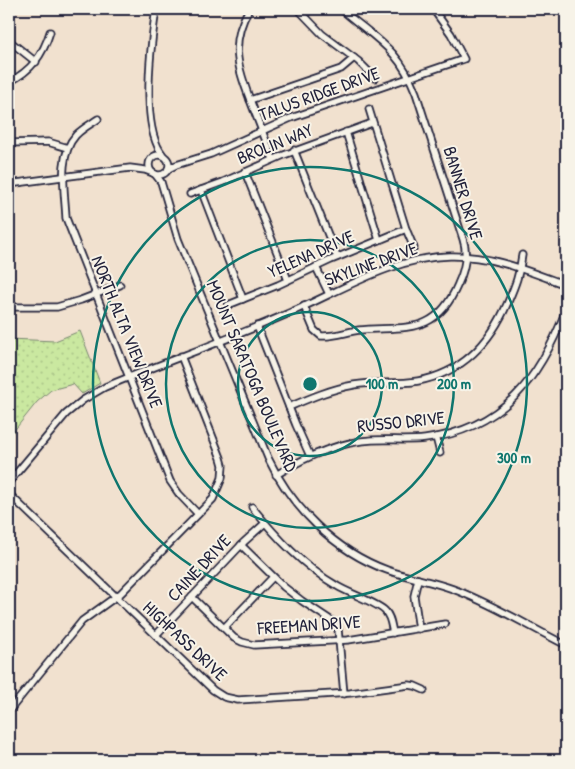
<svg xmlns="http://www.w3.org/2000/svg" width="575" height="769" font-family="'Patrick Hand',sans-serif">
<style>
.park{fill:url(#park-dots);stroke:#76856e}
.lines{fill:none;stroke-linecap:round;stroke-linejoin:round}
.minor-casing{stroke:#22223b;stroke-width:9}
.minor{stroke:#f7f3e8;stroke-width:5.5}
.ring{fill:none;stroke:#0f766e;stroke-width:2.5}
.labels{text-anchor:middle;stroke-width:4;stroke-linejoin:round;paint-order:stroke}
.street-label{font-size:18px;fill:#22223b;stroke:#f7f3e8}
.centre{fill:#0f766e;stroke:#f7f3e8;stroke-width:2.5}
.ring-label{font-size:15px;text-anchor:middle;font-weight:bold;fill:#0f766e;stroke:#f7f3e8;stroke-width:4;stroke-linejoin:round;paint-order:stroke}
</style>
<defs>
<pattern id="park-dots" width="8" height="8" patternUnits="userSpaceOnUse" patternTransform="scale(1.25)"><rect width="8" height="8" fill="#cae8a0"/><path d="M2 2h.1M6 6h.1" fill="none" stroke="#adc78b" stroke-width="1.8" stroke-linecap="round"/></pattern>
</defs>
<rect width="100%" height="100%" fill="#f1e1cf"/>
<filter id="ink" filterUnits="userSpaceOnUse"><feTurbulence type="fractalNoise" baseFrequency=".02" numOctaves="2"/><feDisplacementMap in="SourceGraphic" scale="10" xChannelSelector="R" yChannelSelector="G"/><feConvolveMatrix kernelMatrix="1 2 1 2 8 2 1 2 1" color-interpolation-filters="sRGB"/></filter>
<g filter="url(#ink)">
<polygon class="park" points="80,331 100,383 82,394 73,384 51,390 37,402 9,437 9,339 55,341"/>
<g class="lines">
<g class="minor-casing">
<g id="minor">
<path d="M156,9c-5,34 -16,118 7,146"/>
<path d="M249,9c-20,35 -11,60 3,96 7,18 14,36 21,54"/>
<polyline points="298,9 322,34 358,61 375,78"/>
<polyline points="12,43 36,62"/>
<path d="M9,82c22,-11 34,-27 41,-50"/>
<polyline points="250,100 341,69 354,58"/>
<polyline points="369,109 406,229 414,248"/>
<path d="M98,119c-7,5 -15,9 -22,16 -19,21 -11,57 -10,83l104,263 9,13 19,20"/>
<polyline points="346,132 379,240"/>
<polyline points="9,143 48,142 68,148"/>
<polyline points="294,150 337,257"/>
<circle cx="159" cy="165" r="10"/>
<polyline points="168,169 176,165 211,154 291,118 464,59 451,34 433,9"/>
<polyline points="245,172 288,280"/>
<path d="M155,174l6,8 17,57 90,219c24,50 67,93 119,112 22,8 45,11 66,19 38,14 77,38 113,56"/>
<polyline points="9,184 130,168 145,170 153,173"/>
<polyline points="201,190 243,299"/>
<polyline points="190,194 223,182 284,155 372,123"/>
<polyline points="316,267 329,294"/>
<polyline points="228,305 278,285 331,260 406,229"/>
<path d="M304,306l10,24 7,6c12,1 25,-4 38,-6 47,-4 77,6 99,-46 7,-15 10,-30 5,-45l-47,-146c-18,-46 -41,-54 -75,-84"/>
<polyline points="9,307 57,307 81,300 120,285"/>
<polyline points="257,326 296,425 310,456"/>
<path d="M289,407c21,-9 42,-18 65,-22 21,-4 43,0 64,-4 44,-8 73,-39 90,-79 7,-16 12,-29 14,-47"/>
<polyline points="436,437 440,453"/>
<path d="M276,475c29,-18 61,-33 96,-35 18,-1 35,1 53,-1 78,-10 115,-61 141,-129"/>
<path d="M9,482l57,-68 17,-14 22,-13c60,-25 122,-47 182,-73 52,-22 105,-57 163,-58 41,-1 78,15 116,29"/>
<polyline points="9,494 213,690 224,697 238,700 350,693 409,685 415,686 424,690"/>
<path d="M252,507c25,31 51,59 85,79 11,7 41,17 48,25 6,6 6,14 8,22"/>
<polyline points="241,545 284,587 302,601 335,623 338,629 344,694"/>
<polyline points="418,579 414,596 419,629"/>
<polyline points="192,597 234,638 242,642 254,645 348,640 445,624"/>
<polyline points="224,628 273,577"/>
<polyline points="156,635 244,542 265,523"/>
<polyline points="9,711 82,621 121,593 213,499 222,478 223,465 221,458 181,356"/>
</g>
</g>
<use href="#minor" class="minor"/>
</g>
</g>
<g class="ring">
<circle cx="310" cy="384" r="72"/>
<circle cx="310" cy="384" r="144"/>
<circle cx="310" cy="384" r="217"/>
</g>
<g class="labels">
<g class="street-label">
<text transform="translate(319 94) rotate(-20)" y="6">TALUS RIDGE DRIVE</text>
<text transform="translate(275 144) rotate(-22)" y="6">BROLIN WAY</text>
<text transform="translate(463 193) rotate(73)" y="6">BANNER DRIVE</text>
<text transform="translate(311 254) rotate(-24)" y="6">YELENA DRIVE</text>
<text transform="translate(371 264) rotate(-20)" y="6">SKYLINE DRIVE</text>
<text transform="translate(127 332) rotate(68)" y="6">NORTH ALTA VIEW DRIVE</text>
<text transform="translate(252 376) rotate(67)" y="6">MOUNT SARATOGA BOULEVARD</text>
<text transform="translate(401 422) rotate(-6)" y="6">RUSSO DRIVE</text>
<text transform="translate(199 568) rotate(-47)" y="6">CAINE DRIVE</text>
<text transform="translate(309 625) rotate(-4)" y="6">FREEMAN DRIVE</text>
<text transform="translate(185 641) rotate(43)" y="6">HIGHPASS DRIVE</text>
</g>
</g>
<circle cx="310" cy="384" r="8" class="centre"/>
<g class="ring-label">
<text x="382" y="389">100 m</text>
<text x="454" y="389">200 m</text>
<text x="514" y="463">300 m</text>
</g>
<rect width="575" height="769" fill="none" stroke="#f7f3e8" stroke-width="30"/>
<rect x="15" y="15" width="545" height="739" fill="none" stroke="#22223b" stroke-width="2" filter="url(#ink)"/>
</svg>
